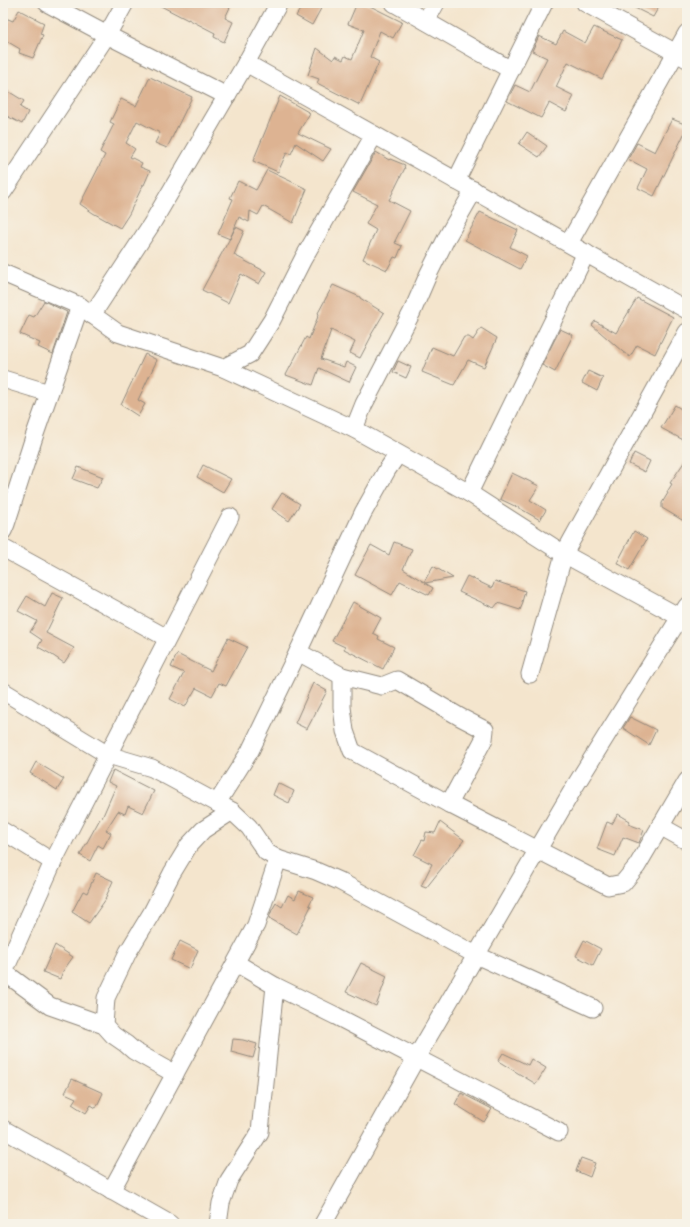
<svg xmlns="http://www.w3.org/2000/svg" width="690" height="1227" font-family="'IM FELL French Canon',serif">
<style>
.building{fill:#ddb392}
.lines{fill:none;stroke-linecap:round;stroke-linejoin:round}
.minor-casing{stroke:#90887c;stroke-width:19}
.minor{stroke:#fff;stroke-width:17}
</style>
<rect width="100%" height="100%" fill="#f7f3e8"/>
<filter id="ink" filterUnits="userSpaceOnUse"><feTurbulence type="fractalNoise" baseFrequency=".025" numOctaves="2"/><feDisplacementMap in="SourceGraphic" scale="8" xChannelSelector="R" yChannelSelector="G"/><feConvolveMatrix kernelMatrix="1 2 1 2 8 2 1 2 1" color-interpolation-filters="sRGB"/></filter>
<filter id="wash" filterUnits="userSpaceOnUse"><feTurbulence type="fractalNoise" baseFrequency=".012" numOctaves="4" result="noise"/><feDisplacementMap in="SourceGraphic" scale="16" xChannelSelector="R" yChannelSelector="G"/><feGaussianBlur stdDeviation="0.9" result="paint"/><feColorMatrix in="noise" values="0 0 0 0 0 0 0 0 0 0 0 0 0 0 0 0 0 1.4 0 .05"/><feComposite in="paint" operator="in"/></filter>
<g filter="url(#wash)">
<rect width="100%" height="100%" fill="#f4e5cd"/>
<g id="blocks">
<g class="building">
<polygon points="155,3 232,3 225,18 233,22 224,42 214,37 215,33 188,19 188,20"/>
<polygon points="304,3 324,3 312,25 296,16"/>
<polygon points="357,3 364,3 402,22 393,38 380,31 370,57 379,62 360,105 317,83 319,79 308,75 317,48 333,60 335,56 343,60 345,56 352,59 364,30 348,24"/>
<polygon points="625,3 661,3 653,17"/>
<polygon points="19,10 44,23 40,34 43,35 33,58 19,53 20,49 3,39 3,17 13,21"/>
<polygon points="594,27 622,40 602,79 568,62 556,87 574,96 566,112 549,103 541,118 507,101 515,85 530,92 547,58 532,51 539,36 556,44 563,31 585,43"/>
<polygon points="150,77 192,97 167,148 155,143 160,133 137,121 126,143 135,149 130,157 142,163 140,167 150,171 144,185 143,185 129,214 120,228 93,213 80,204 105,155 100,152 114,124 110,122 121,99 136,106"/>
<polygon points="3,88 24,101 20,107 28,112 22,124 3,114"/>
<polygon points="280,96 310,113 298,133 331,149 323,161 296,143 291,154 287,152 278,172 253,161"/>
<polygon points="672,119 687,125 687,128 654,196 638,188 647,169 628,159 637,143 655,152"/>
<polygon points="527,132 547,146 539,157 519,144"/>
<polygon points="376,152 389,160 390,159 405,165 404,167 405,168 389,200 410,211 395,241 396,241 395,243 402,246 397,258 394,257 387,270 363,259 376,230 366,224 377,204 353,192"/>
<polygon points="267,170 307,189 293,223 263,206 258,215 250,211 249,222 239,217 230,239 218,234 233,199 230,198 238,181 256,190"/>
<polygon points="480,212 518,230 510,247 527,256 520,269 465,240"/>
<polygon points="236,227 244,231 234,255 266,272 259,284 241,274 228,303 202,290"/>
<polygon points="333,285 360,297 360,298 384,313 371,335 372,335 360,358 350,353 355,342 331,330 321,359 344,367 346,362 356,367 349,382 319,368 313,385 286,375 306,337 309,339 319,314 318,313"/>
<polygon points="637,298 673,317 655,354 637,345 630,357 623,352 592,325 595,321 616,333"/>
<polygon points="44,301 67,312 53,354 38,347 40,343 20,334 29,315 34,317"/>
<polygon points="481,328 497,338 484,367 468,360 454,385 422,372 432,347 453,356 464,337 469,337 473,340"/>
<polygon points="560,329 573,335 555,372 542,365"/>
<polygon points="145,354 157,360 138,400 145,404 138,416 121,405"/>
<polygon points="398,361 411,367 406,378 393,372"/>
<polygon points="588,371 603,378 597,391 582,383"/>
<polygon points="675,405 687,413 687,442 661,428"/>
<polygon points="634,453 650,461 645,472 629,464"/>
<polygon points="687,458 687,523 662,508 662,503 668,493 667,492 672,484 670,483"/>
<polygon points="203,465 231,479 223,492 197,477"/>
<polygon points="78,467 103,477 97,488 73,479"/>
<polygon points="512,473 539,486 530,500 546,510 540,520 521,509 500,499"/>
<polygon points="282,493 300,504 289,521 272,509"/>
<polygon points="634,531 647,539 629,570 617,563"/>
<polygon points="394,542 412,549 403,569 424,582 433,566 453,578 425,583 433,588 429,595 400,581 392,595 355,575 371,545 389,555"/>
<polygon points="467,576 492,588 495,581 525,591 522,602 523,603 520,610 498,603 494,608 459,592"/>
<polygon points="52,593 63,598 46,633 74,648 64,663 49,653 38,647 42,640 30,632 37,621 18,611 27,596 45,607"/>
<polygon points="353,602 381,618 373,633 379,636 378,639 394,647 383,669 344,649 345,647 332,641"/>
<polygon points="228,638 247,647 226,686 219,683 212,696 196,688 185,707 170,699 184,673 171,667 177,654 211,671"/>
<polygon points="313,683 327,691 307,729 295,723"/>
<polygon points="630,717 656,730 649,745 623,728"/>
<polygon points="36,762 64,779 57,790 30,773"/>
<polygon points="113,770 154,791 143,813 128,806 125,814 118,811 106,830 111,833 103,848 98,845 90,861 80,855 101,817 102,818 116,786 108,782"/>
<polygon points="278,783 294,791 289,803 273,795"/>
<polygon points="618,814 630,821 628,824 644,830 639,843 623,837 615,856 597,849 607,822 612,824"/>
<polygon points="440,822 464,840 426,888 421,886 432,864 414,855 422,840 424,841 426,832 435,833"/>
<polygon points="96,873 113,881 105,899 106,899 89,923 72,912 83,891 87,893"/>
<polygon points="299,891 313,897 309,905 311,906 297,934 269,918 272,910 276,903 282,907 288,895 295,899"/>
<polygon points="584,940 601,949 593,965 576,956"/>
<polygon points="180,941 198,950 190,969 171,960"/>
<polygon points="55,945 73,957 63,971 60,979 43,972"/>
<polygon points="361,963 387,976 376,1006 346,992"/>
<polygon points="233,1039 243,1040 257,1044 253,1058 231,1052"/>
<polygon points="503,1053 528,1065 531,1059 546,1068 536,1084 498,1061"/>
<polygon points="72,1079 103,1093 96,1108 91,1105 86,1113 72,1104 76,1098 65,1093"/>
<polygon points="461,1093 492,1109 484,1122 455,1104"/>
<polygon points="581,1158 595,1163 590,1177 576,1171"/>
</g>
</g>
</g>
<g filter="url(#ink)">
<use href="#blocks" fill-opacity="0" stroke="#90887c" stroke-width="1"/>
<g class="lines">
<g class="minor-casing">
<g id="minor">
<polyline points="47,3 107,35 227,96"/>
<polyline points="394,3 511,70"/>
<polyline points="585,3 687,59"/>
<polyline points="426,21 436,3"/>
<polyline points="246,63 687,310"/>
<polyline points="456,181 544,3"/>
<polyline points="3,192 107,35 125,3"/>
<polyline points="569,243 687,33"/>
<polyline points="3,273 80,306 118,333 223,368 354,429 469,493 564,554 687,621"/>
<polyline points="92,315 151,225 246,63 279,3"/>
<polyline points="223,368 250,354 272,320 303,259 374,135"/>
<polyline points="3,379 49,393"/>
<polyline points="354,429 364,404 412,312 428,275 447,237 474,190"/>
<polyline points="469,493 586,253"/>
<polyline points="3,531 6,524 34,437 80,306"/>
<polyline points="3,548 167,638"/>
<polyline points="298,652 342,676 382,686 397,680 460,717 485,730 484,739 449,804"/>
<polyline points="530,674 564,554 687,332"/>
<polyline points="342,676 342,707 345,731 352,751 449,804 608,886 623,883 637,866 687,781"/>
<polyline points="3,691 108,755 152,768 217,803 232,811 249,827 266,852 278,859 316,871 339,881 476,955 593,1008"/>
<polyline points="217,803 250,751 298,652 363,513 387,470 398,454"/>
<polyline points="660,826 687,841"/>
<polyline points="3,831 53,862"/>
<polyline points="236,963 275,986 336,1016 559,1132"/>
<polyline points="104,1025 106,998 128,952 151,914 172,873 189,845 203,830 232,811"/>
<polyline points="175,1074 134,1051 126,1044 113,1035 104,1025 50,1006 4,972 53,862 230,517"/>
<polyline points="3,1129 170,1224"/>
<polyline points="111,1191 256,925 278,859"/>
<polyline points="218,1224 221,1203 229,1180 260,1132 275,986"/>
<polyline points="323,1224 416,1058 575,786 687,606"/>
</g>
</g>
<use href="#minor" class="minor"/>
</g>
</g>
<rect width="690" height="1227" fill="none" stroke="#f7f3e8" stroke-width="16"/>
</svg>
